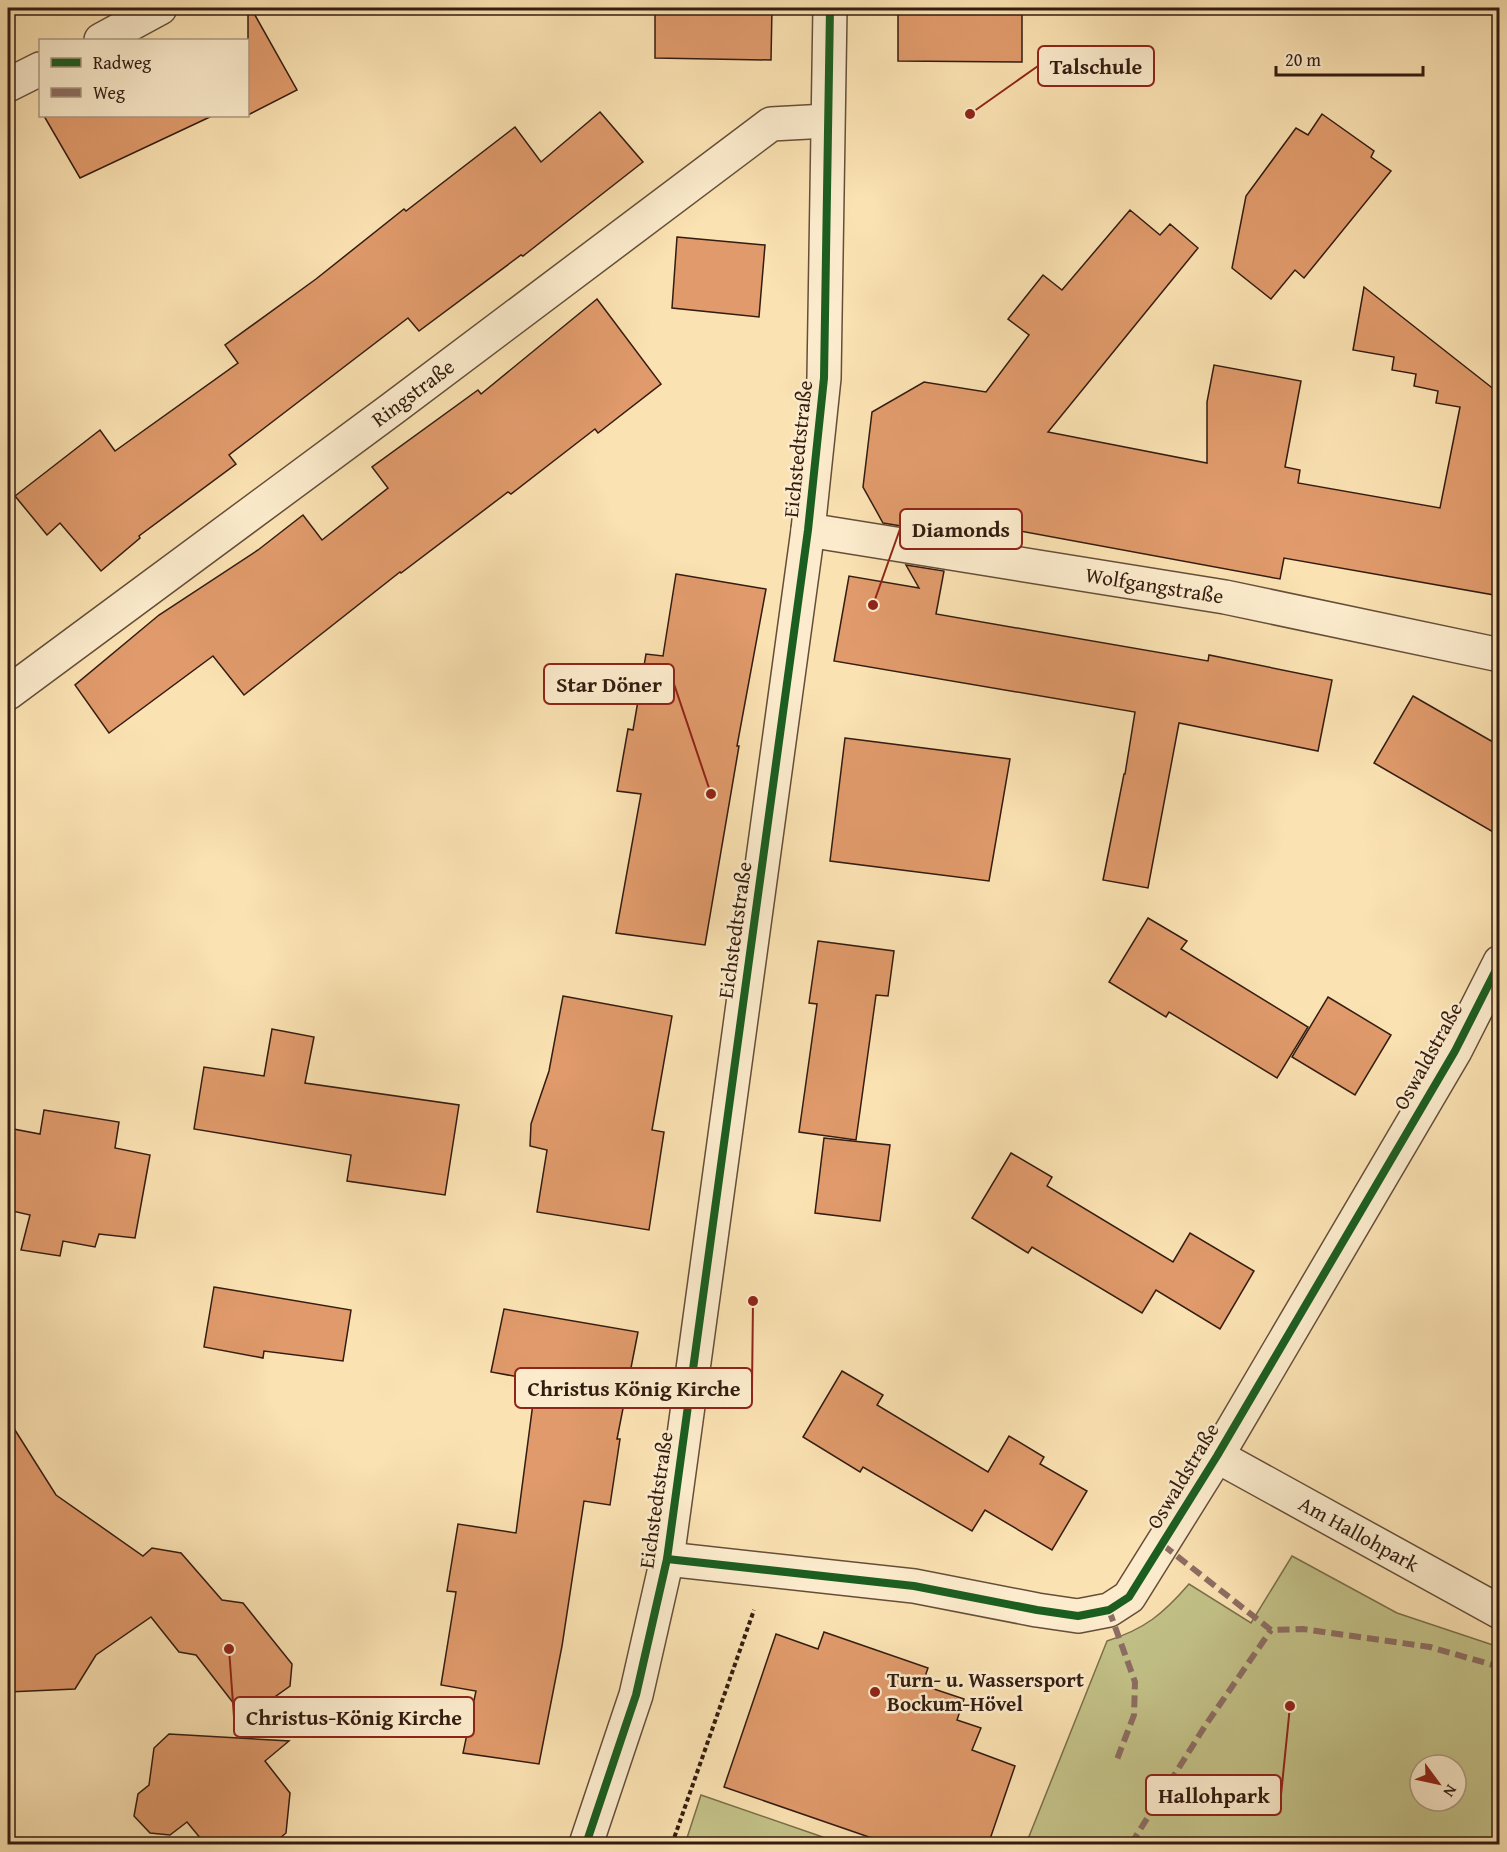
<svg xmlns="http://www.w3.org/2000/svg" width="1507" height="1852" font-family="'Gentium Book Plus',serif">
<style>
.green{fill:#c3c288;stroke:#7b6f4c;stroke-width:1.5;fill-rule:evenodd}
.building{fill:#e09a6b;stroke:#331c11;stroke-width:1.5}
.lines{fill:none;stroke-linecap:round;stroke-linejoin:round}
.minor-casing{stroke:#654e39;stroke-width:36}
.tertiary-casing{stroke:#654e39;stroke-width:36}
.path{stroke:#331c11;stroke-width:4;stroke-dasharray:4.5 3;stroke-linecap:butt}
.minor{stroke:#fceccd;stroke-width:33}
.tertiary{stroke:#fceccd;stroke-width:33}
.quiet{stroke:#8d6e63;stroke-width:6;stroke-dasharray:12 6;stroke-linecap:butt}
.cycleway-casing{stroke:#fceccd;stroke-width:11}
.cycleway{stroke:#1b5e20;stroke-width:8}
.poi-dot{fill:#8f2418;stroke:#fceccd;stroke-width:2}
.labels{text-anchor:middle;stroke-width:5;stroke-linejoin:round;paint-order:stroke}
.street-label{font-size:21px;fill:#331c11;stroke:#fceccd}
.poi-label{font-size:21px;font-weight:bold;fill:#331c11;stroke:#fceccd;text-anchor:start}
.leader{fill:none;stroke:#8f2418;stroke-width:2}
.callout-dot{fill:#8f2418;stroke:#fceccd;stroke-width:2}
.callout{fill:#fceccd;stroke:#8f2418;stroke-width:2}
.callout-label{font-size:22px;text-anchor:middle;font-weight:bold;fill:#331c11}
</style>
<rect width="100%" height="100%" fill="#fbe2b2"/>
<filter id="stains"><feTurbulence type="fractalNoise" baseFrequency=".00333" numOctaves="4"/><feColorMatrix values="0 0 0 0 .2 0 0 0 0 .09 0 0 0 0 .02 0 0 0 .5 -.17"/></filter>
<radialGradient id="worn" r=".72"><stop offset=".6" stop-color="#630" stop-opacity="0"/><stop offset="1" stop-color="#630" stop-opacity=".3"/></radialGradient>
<g class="green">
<path d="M1292,1556l105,57 102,34v197h-473l81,-203c38,-12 56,-27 82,-57l62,39zM1420,1765h36v36h-36z"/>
<polygon points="701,1795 843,1844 685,1844"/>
</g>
<g class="building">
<polygon points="248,8 251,8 297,90 248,115"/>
<polygon points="655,8 772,8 771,60 655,58"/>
<polygon points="898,8 1022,8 1022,62 898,61"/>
<polygon points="600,112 643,162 523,256 521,255 419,331 408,318 229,455 236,464 139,536 140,538 101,571 60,523 47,535 15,496 100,430 115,451 238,363 225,345 316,279 404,209 406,211 515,127 541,162"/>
<polygon points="1322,114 1374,151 1371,157 1391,171 1304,278 1295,270 1271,299 1232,268 1246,196 1296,128 1308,135"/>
<polygon points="44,116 212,116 80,178"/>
<polygon points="1130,210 1160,235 1170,224 1198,248 1048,432 1207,463 1207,402 1214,365 1301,381 1285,467 1300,470 1298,483 1440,508 1460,407 1436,403 1438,391 1414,386 1416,374 1392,370 1394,357 1353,350 1364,287 1500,394 1500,596 1284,558 1280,579 999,527 999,530 952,522 950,534 883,523 863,487 872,412 924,382 986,392 1029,335 1008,319 1043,275 1062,290"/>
<polygon points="677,237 765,245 759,317 672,308"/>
<polygon points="597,299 661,384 598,433 595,429 511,494 508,492 401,573 400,572 244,695 213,656 109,733 75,685 159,615 258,550 303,515 322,540 388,488 372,467 478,390 481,394"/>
<polygon points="906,565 944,571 936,614 1208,661 1209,655 1332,680 1318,751 1179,723 1148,888 1103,880 1124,774 1125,774 1135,712 834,661 849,576 919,588"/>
<polygon points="676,574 766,589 737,746 739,746 705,945 616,933 641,794 617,791 628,729 633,730 646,654 663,656"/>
<polygon points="1413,696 1500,746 1500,836 1374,763"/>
<polygon points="845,738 1010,759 989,881 830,861"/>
<polygon points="1148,918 1187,941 1181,949 1308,1027 1277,1078 1169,1012 1166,1017 1109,982"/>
<polygon points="818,941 894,951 888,996 876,995 856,1140 799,1132 817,1004 809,1003"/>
<polygon points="563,996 672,1016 652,1130 664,1132 649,1230 537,1212 547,1150 530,1146 531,1124 549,1071"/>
<polygon points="1328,997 1391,1035 1355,1095 1292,1057"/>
<polygon points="272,1029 314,1037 305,1083 459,1105 445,1195 347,1181 351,1155 194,1129 204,1067 264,1076"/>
<polygon points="44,1110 119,1122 115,1148 150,1155 135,1238 99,1234 95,1247 63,1241 60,1256 21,1250 30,1215 8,1210 8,1128 40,1134"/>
<polygon points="824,1138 890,1145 880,1221 815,1213"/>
<polygon points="1011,1153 1052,1177 1047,1186 1173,1262 1190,1233 1254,1271 1220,1329 1156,1290 1142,1313 1032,1247 1028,1253 972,1218"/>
<polygon points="214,1287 351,1310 343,1361 264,1351 263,1358 204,1347"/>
<polygon points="504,1309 638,1332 617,1439 620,1439 610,1505 584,1501 562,1646 539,1764 463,1753 476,1691 441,1685 456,1592 447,1591 458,1524 516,1533 536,1380 491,1372"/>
<polygon points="842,1371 883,1395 877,1405 988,1472 1009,1436 1044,1457 1040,1464 1087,1491 1052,1550 985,1510 972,1531 863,1467 860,1472 803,1437"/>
<polygon points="8,1419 56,1495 143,1556 152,1548 181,1553 222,1600 243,1603 292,1664 290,1686 245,1718 196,1655 179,1652 151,1617 96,1655 75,1689 8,1692"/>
<polygon points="824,1632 928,1668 922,1685 964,1699 957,1720 981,1728 972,1750 1015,1766 988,1845 892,1845 724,1787 776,1634 818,1649"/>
<polygon points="169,1734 289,1741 265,1761 290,1793 286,1833 272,1845 206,1845 187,1822 170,1835 150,1833 134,1816 138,1794 149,1785 154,1748"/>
</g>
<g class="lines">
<g class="minor-casing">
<g id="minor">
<polyline points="101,40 160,8"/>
<polyline points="8,85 40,69"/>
<path id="s1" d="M808,530l417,67 275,58"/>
<path id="s2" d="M8,693l384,-284 379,-285 56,-3"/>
<path id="s3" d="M1217,1456l283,156"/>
<polyline points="667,1559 914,1586 1037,1610 1078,1616 1109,1610 1129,1597 1217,1456 1455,1051 1500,962"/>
</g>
</g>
<g class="tertiary-casing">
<polyline id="tertiary" points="586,1844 636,1695 667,1559 808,530 824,378 830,8"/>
</g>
<polyline class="path" points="672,1844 754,1610"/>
<use href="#minor" class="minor"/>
<use href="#tertiary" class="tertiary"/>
<g class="quiet">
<polyline points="1163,1545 1271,1630 1303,1629 1430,1647 1500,1667"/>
<polyline points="1109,1610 1135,1682 1134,1715 1116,1762"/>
<polyline points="1131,1844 1205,1726 1271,1630"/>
</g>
<g class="cycleway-casing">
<g id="cycleway">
<polyline points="667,1559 914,1586 1037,1610 1078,1616 1109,1610 1129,1597 1217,1456 1455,1051 1500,962"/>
<polyline points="586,1844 636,1695 667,1559 808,530 824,378 830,8"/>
</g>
</g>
<use href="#cycleway" class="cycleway"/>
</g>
<circle class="poi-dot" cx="875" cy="1692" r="6"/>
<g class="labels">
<g class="street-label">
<text dy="7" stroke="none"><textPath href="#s2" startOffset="504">Ringstraße</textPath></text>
<text transform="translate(798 449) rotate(-84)" y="7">Eichstedtstraße</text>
<text dy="7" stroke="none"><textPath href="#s1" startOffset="351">Wolfgangstraße</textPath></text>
<text transform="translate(735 930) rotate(-82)" y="7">Eichstedtstraße</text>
<text transform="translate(1428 1056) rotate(-61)" y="7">Oswaldstraße</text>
<text transform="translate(1183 1476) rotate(-59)" y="7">Oswaldstraße</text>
<text transform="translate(656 1500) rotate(-82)" y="7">Eichstedtstraße</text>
<text dy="7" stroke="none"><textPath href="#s3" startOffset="162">Am Hallohpark</textPath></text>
</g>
<g class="poi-label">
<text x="887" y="1687">Turn- u. Wassersport<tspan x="887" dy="24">Bockum-Hövel</tspan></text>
</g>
</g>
<path class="leader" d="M970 114L1038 66M873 605L900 529M711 794L674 684M753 1301L752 1388M229 1649L234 1717M1290 1706L1281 1795"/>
<g class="callout-dot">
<circle cx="970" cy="114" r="6"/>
<circle cx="873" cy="605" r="6"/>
<circle cx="711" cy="794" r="6"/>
<circle cx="753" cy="1301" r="6"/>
<circle cx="229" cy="1649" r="6"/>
<circle cx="1290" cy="1706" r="6"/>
</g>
<g class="callout">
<rect x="1038" y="46" width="116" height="40" rx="6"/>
<rect x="900" y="509" width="122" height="40" rx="6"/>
<rect x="544" y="664" width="130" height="40" rx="6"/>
<rect x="515" y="1368" width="237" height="40" rx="6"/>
<rect x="234" y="1697" width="240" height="40" rx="6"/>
<rect x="1146" y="1775" width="135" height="40" rx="6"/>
</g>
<g class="callout-label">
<text x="1096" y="74">Talschule</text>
<text x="961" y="537">Diamonds</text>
<text x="609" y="692">Star Döner</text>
<text x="634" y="1396">Christus König Kirche</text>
<text x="354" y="1725">Christus-König Kirche</text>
<text x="1214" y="1803">Hallohpark</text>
</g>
<rect width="1507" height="1852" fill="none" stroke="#fbe2b2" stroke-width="30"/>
<rect x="9" y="9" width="1489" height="1834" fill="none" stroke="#331c11" stroke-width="3"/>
<rect x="15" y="15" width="1477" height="1822" fill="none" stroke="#331c11" stroke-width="1.5"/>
<rect x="39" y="39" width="210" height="78" fill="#fceccd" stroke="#ac9982" stroke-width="1.5"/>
<rect x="51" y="58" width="30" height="9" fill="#1b5e20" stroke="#ac9982" stroke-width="1.5"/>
<text x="93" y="69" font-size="18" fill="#331c11">Radweg</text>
<rect x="51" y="88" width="30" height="9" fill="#8d6e63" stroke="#ac9982" stroke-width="1.5"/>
<text x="93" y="99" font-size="18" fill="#331c11">Weg</text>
<g transform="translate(1438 1783) rotate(123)"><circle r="28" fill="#fceccd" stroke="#ac9982" stroke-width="1.5"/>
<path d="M0-4.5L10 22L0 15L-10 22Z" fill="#8f2418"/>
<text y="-9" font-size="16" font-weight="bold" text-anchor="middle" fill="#331c11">N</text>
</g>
<path d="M1276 66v9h147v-9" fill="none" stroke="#331c11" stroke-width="3"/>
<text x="1285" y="66" font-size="18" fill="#331c11" stroke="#fceccd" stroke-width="4.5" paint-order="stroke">20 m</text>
<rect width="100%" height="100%" filter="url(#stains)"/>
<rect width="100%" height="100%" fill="url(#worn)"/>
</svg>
